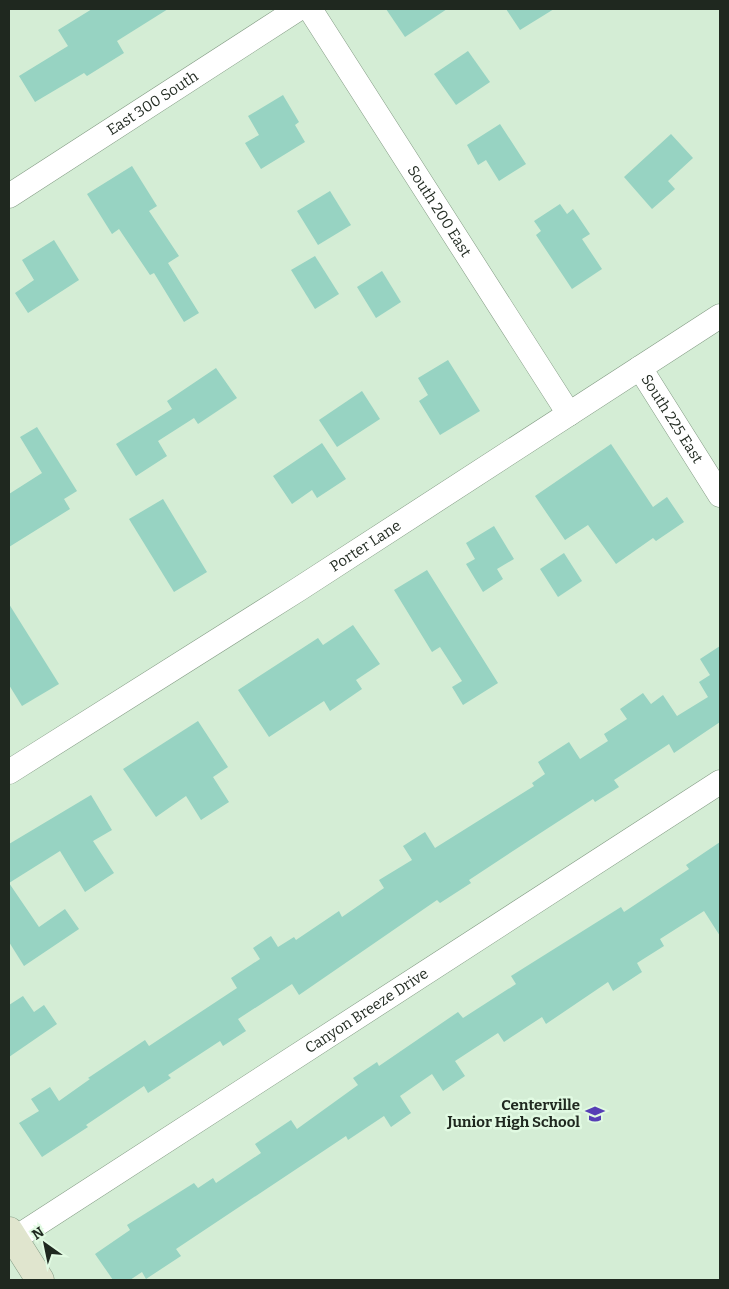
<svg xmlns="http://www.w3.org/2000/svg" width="729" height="1289" font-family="Bitter,serif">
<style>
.building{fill:#97d3c2}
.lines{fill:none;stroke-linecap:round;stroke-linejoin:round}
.minor-casing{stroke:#849c85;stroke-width:25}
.secondary-casing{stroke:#849c85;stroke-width:29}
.minor{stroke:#fff;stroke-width:24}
.secondary{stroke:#e0e5ce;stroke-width:28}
.labels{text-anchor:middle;stroke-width:5;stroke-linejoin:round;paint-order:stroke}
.street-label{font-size:15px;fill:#1f281f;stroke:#e1fae2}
.poi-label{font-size:15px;font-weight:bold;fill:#1f281f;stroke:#e1fae2;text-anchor:end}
</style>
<rect width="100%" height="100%" fill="#d4edd5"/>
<g class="building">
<polygon points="92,9 168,9 117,41 124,53 87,76 84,73 35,102 19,76 68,46 58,30"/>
<polygon points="386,9 447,9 405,37"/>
<polygon points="506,9 554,9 520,30"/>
<polygon points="468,51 490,82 456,105 434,74"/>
<polygon points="283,95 299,122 295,125 305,142 261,169 245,143 259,135 248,116"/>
<polygon points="500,124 526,164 499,181 486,160 478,165 467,145"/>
<polygon points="671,134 693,158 668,181 675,189 652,209 624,177"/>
<polygon points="132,166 157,206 149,211 179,256 168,263 199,313 184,322 154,273 150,275 119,229 112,234 87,194"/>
<polygon points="330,191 351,225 318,245 297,211"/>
<polygon points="560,204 567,214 573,209 590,234 582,239 602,269 572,289 536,235 541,231 534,221"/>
<polygon points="54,240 79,280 28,313 15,293 34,280 22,260"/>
<polygon points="315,256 339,294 315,309 291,270"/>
<polygon points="382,271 401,302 376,318 357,287"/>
<polygon points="448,360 480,411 440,435 419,401 428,395 418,378"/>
<polygon points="216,368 237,398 198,424 194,418 158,441 167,456 136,476 116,444 172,409 167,401"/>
<polygon points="362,391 380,419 337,447 319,420"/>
<polygon points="37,427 77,491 64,499 70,509 9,547 9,494 42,473 20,437"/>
<polygon points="322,443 346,479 317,498 312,490 292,504 273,476"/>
<polygon points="611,444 653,507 667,497 684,522 656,541 653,538 616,564 588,525 565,540 535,496"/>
<polygon points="163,499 207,572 174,592 129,519"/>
<polygon points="494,526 514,559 497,569 503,579 483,592 466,564 475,559 466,543"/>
<polygon points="564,553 582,581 558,597 540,569"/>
<polygon points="427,570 498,683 463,705 452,687 462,681 440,647 432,652 394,590"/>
<polygon points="9,604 59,684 22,706 9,685"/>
<polygon points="353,625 380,664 356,680 362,689 330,711 324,701 269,737 238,690 318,638 323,645"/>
<polygon points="720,646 720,722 674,753 669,744 614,780 619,787 595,802 593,799 542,832 469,880 471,883 440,903 437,900 299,995 292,984 238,1019 246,1031 223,1046 220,1041 168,1075 171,1078 148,1093 144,1086 86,1125 88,1127 42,1157 19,1123 39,1111 31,1099 50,1087 59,1101 90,1079 88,1078 145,1040 149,1046 237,988 231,978 260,959 253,948 271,936 278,947 294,937 296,940 339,911 342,917 384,888 379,880 412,860 403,846 425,832 435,848 534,786 532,783 545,774 538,762 569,742 580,759 608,741 604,734 627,719 620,709 643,693 651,704 663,695 677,716 708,697 699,682 710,675 700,659"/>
<polygon points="198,721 228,767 213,777 229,802 201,820 186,796 156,817 123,769"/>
<polygon points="91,795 112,830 93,841 114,873 85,892 60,851 9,883 9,844"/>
<polygon points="720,842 720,936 704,911 660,939 664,946 637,963 642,972 613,991 608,982 546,1024 542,1017 504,1042 498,1033 455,1061 465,1076 443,1091 432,1074 400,1096 411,1113 391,1127 384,1116 348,1140 346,1136 176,1249 181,1256 146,1279 142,1272 130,1280 113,1280 95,1254 130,1230 127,1225 194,1183 198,1188 213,1178 216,1183 261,1153 255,1144 291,1120 297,1129 358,1085 353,1078 377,1062 379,1066 458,1012 463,1018 516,984 511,976 621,907 624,912 689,869 686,865"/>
<polygon points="9,883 39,927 65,909 79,929 24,966 9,942"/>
<polygon points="23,996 34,1012 44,1005 57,1024 9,1057 9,1005"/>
</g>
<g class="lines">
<g class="minor-casing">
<g id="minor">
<path id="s1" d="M310,9l259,405"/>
<path id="s2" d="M9,196l289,-187"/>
<path id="s3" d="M640,368l80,127"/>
<path id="s4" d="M9,772l290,-183 421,-273"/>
<path id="s5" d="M14,1239l706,-457"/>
</g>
</g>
<g class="secondary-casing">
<polyline id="secondary" points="9,1231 40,1280"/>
</g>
<use href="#minor" class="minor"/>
<use href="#secondary" class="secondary"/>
</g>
<defs>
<g id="school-bare" transform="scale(1.5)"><path d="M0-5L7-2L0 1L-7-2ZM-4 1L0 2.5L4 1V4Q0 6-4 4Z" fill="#563eb5" stroke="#e1fae2" stroke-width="2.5" paint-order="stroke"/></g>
</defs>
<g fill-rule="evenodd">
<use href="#school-bare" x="595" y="1114"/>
</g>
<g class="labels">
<g class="street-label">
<text dy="5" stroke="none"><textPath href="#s2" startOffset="171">East 300 South</textPath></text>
<text dy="5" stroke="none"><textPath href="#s1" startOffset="240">South 200 East</textPath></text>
<text dy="5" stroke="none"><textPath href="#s3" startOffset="60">South 225 East</textPath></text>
<text dy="5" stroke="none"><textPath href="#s4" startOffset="422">Porter Lane</textPath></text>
<text dy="5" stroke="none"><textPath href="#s5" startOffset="420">Canyon Breeze Drive</textPath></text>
</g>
<g class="poi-label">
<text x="580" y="1110">Centerville<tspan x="580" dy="17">Junior High School</tspan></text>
</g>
</g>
<rect width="729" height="1289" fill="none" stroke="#1f281f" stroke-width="20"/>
<g transform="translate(45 1244) rotate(327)" stroke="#e1fae2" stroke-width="4" paint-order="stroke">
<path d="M0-4L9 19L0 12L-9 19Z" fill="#1f281f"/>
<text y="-8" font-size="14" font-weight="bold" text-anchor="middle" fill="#1f281f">N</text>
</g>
</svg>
